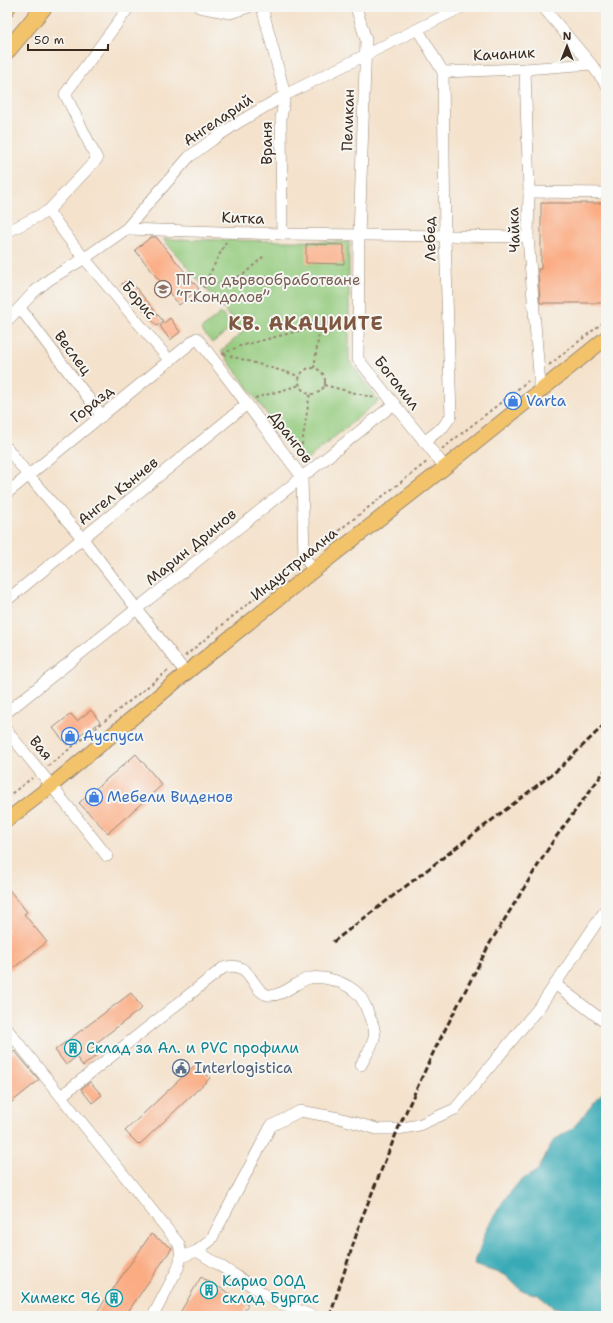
<svg xmlns="http://www.w3.org/2000/svg" width="613" height="1323" font-family="'Shantell Sans',sans-serif">
<style>
.green{fill:#94cb7e;stroke:#687a4e}
.water{fill:#39aab6;stroke:#3a6a6a}
.building{fill:#fbac83}
.lines{fill:none;stroke-linecap:round;stroke-linejoin:round}
.minor-casing{stroke:#988675;stroke-width:12}
.major-casing{stroke:#988675;stroke-width:16}
.highway-casing{stroke:#988675;stroke-width:18}
.path{stroke:#988675;stroke-width:2;stroke-dasharray:3 3;stroke-linecap:butt}
.minor{stroke:#fff;stroke-width:11}
.major{stroke:#f2c36a;stroke-width:14}
.highway{stroke:#f2c36a;stroke-width:16}
.rail{stroke:#3b2a1e;stroke-width:3;stroke-dasharray:6 3;stroke-linecap:butt}
.labels{text-anchor:middle;stroke-width:4;stroke-linejoin:round;paint-order:stroke}
.street-label{font-size:15px;fill:#3b2a1e;stroke:#f6f6f2}
.education-label{font-size:15px;fill:#785e54;stroke:#f6f6f2;text-anchor:start}
.shop-label{font-size:15px;fill:#366cbe;stroke:#f6f6f2;text-anchor:start}
.culture-label{font-size:15px;fill:#0d838f;stroke:#f6f6f2;text-anchor:start}
.service-label{font-size:15px;fill:#4e5e75;stroke:#f6f6f2;text-anchor:start}
.district-label{font-size:19px;font-weight:bold;letter-spacing:1px;fill:#7e5841;stroke:#f6f6f2}
</style>
<rect width="100%" height="100%" fill="#f6f6f2"/>
<filter id="ink" filterUnits="userSpaceOnUse"><feTurbulence type="fractalNoise" baseFrequency=".025" numOctaves="2"/><feDisplacementMap in="SourceGraphic" scale="8" xChannelSelector="R" yChannelSelector="G"/><feConvolveMatrix kernelMatrix="1 2 1 2 8 2 1 2 1" color-interpolation-filters="sRGB"/></filter>
<filter id="wash" filterUnits="userSpaceOnUse"><feTurbulence type="fractalNoise" baseFrequency=".012" numOctaves="4" result="noise"/><feDisplacementMap in="SourceGraphic" scale="16" xChannelSelector="R" yChannelSelector="G"/><feGaussianBlur stdDeviation="0.9" result="paint"/><feColorMatrix in="noise" values="0 0 0 0 0 0 0 0 0 0 0 0 0 0 0 0 0 1.4 0 .05"/><feComposite in="paint" operator="in"/></filter>
<g filter="url(#wash)">
<rect width="100%" height="100%" fill="#f4e2cc"/>
<g class="green">
<polygon points="163,239 349,242 349,360 378,401 303,463 221,351 243,332"/>
<polygon points="221,313 233,327 212,343 201,329"/>
</g>
<polygon class="water" points="606,1091 606,1316 595,1316 576,1311 553,1307 538,1295 521,1290 505,1275 474,1265 487,1228 504,1200 520,1181 538,1170 553,1141 573,1128 602,1093"/>
<g id="blocks">
<g class="building">
<polygon points="541,203 606,203 606,260 604,260 605,303 540,303 538,269 541,269"/>
<polygon points="151,237 156,237 199,289 179,305 135,250"/>
<polygon points="306,244 344,245 344,264 306,263"/>
<polygon points="129,279 163,321 157,326 122,284"/>
<polygon points="170,318 180,332 170,340 160,326"/>
<polygon points="91,710 100,722 86,733 85,731 67,745 53,728 71,714 77,721"/>
<polygon points="136,754 162,785 108,833 79,803"/>
<polygon points="7,887 27,912 24,914 47,942 11,970 7,966"/>
<polygon points="131,993 142,1008 92,1046 98,1054 83,1066 76,1057 66,1065 55,1050"/>
<polygon points="15,1051 39,1080 7,1106 7,1058"/>
<polygon points="196,1064 210,1078 139,1145 125,1131"/>
<polygon points="90,1082 102,1095 92,1103 81,1089"/>
<polygon points="151,1234 172,1248 154,1274 125,1316 94,1316"/>
<polygon points="201,1277 248,1304 242,1316 178,1316"/>
</g>
</g>
</g>
<g filter="url(#ink)">
<use href="#blocks" fill-opacity="0" stroke="#988675" stroke-width="1"/>
<g class="lines">
<g class="minor-casing">
<g id="minor">
<polyline points="129,7 65,94 97,159 48,211 75,247 170,361"/>
<polyline points="199,7 230,13 249,7"/>
<polyline points="262,7 285,95 281,118 282,234"/>
<polyline points="356,7 366,40 359,235 358,359 445,467"/>
<polyline points="543,7 591,64 606,84"/>
<polyline points="418,30 443,72 445,237 451,416 443,427 424,442"/>
<polyline points="525,69 529,192 528,237 539,373 539,391"/>
<polyline points="443,72 525,69 591,64"/>
<polyline points="529,192 606,193"/>
<polyline points="126,229 282,234 528,237"/>
<polyline points="7,232 48,211"/>
<polyline points="20,308 102,416"/>
<polyline points="7,321 35,291 50,279 85,258 126,229 189,157 212,140 239,122 285,95 462,7"/>
<polyline points="7,448 28,475 83,539 186,673"/>
<polyline points="7,493 197,338 302,477 304,557 314,570"/>
<polyline points="7,600 247,404"/>
<polyline points="7,712 394,404"/>
<path d="M7,731c34,41 67,83 100,125"/>
<polyline points="555,984 606,1023"/>
<polyline points="7,1029 179,1244 181,1257 178,1268 153,1316"/>
<path d="M61,1096l162,-128c29,-10 28,24 45,27 16,2 28,-14 42,-17 16,-2 36,4 48,16 6,6 9,16 12,24 3,6 6,13 4,20 -2,9 -9,19 -13,27"/>
<polyline points="197,1251 277,1302 313,1316"/>
<polyline points="181,1257 197,1251 211,1240 271,1126 300,1111 339,1118 377,1129 398,1129 419,1125 455,1109 541,1005 606,909"/>
</g>
</g>
<g class="major-casing">
<polyline id="major" points="7,820 51,786 186,673 314,570 453,461 606,338"/>
</g>
<g class="highway-casing">
<g id="highway">
<polyline points="7,8 7,7"/>
<polyline points="7,51 44,7"/>
</g>
</g>
<g class="path">
<polyline points="203,287 243,275 264,256"/>
<polyline points="203,287 226,242"/>
<polyline points="222,354 240,346 349,318"/>
<polyline points="224,354 299,376"/>
<polyline points="549,365 606,320"/>
<polyline points="314,368 320,326"/>
<circle cx="312" cy="381" r="13"/>
<polyline points="324,385 375,398"/>
<polyline points="255,398 300,385"/>
<polyline points="442,449 528,381"/>
<polyline points="300,457 310,393"/>
<polyline points="315,549 428,461"/>
<polyline points="185,656 296,564"/>
<polyline points="48,766 170,669"/>
<polyline points="7,797 32,778"/>
</g>
<use href="#minor" class="minor"/>
<use href="#major" class="major"/>
<use href="#highway" class="highway"/>
<g class="rail">
<polyline points="333,942 560,768 606,723"/>
<polyline points="330,1316 361,1220 398,1129 434,1051 490,943 553,841 606,769"/>
</g>
</g>
</g>
<defs>
<g id="school-ring" transform="scale(0.9)"><circle r="9.5" fill="#f6f6f2" stroke="#8d6e63" stroke-width="1.5"/><path d="M0-5L7-2L0 1L-7-2ZM-4 1L0 2.5L4 1V4Q0 6-4 4Z" fill="#8d6e63"/></g>
<g id="shop-ring" transform="scale(0.9)"><circle r="9.5" fill="#f6f6f2" stroke="#3f7fe0" stroke-width="1.5"/><path d="M-5-2.5h2.3a2.7 3.5 0 0 1 5.4 0H5L5.5 6h-11ZM-1.5-2.5h3a1.5 2.3 0 0 0-3 0Z" fill="#3f7fe0"/></g>
<g id="building-ring" transform="scale(0.9)"><circle r="9.5" fill="#f6f6f2" stroke="#0f9aa8" stroke-width="1.5"/><path d="M-4-6H4V6H1V3H-1V6H-4ZM-2.5-4.3h1.7v1.8h-1.7ZM.8-4.3h1.7v1.8H.8ZM-2.5-1h1.7V.8h-1.7ZM.8-1h1.7V.8H.8Z" fill="#0f9aa8"/></g>
<g id="civic-ring" transform="scale(0.9)"><circle r="9.5" fill="#f6f6f2" stroke="#5c6f8a" stroke-width="1.5"/><path d="M-.6-6.5H3V-4.5H.6V-3L4-1V1h2V6H-6V1h2V-1L-.6-3ZM-1.2 2.5V6h2.4V2.5Z" fill="#5c6f8a"/></g>
</defs>
<g fill-rule="evenodd">
<use href="#school-ring" x="163" y="289"/>
<use href="#shop-ring" x="513" y="401"/>
<use href="#shop-ring" x="70" y="736"/>
<use href="#shop-ring" x="94" y="797"/>
<use href="#building-ring" x="73" y="1048"/>
<use href="#civic-ring" x="181" y="1068"/>
<use href="#building-ring" x="209" y="1290"/>
<use href="#building-ring" x="114" y="1298"/>
</g>
<g class="labels">
<g class="street-label">
<text transform="translate(504 54) rotate(-3)" y="5">Качаник</text>
<text transform="translate(218 120) rotate(-34)" y="5">Ангеларий</text>
<text transform="translate(348 120) rotate(-88)" y="5">Пеликан</text>
<text transform="translate(267 143) rotate(-90)" y="5">Враня</text>
<text transform="translate(243 218) rotate(2)" y="5">Китка</text>
<text transform="translate(514 230) rotate(-92)" y="5">Чайка</text>
<text transform="translate(430 239) rotate(-91)" y="5">Лебед</text>
<text transform="translate(139 300) rotate(50)" y="5">Борис</text>
<text transform="translate(73 353) rotate(53)" y="5">Веслец</text>
<text transform="translate(397 383) rotate(52)" y="5">Богомил</text>
<text transform="translate(92 404) rotate(-39)" y="5">Горазд</text>
<text transform="translate(291 437) rotate(53)" y="5">Дрангов</text>
<text transform="translate(118 491) rotate(-39)" y="5">Ангел Кънчев</text>
<text transform="translate(191 547) rotate(-39)" y="5">Марин Дринов</text>
<text transform="translate(294 564) rotate(-39)" y="5">Индустриална</text>
<text transform="translate(41 748) rotate(50)" y="5">Вая</text>
</g>
<g class="education-label">
<text x="176" y="285">ПГ по дървообработване<tspan x="176" dy="17">“Г.Кондолов”</tspan></text>
</g>
<g class="shop-label">
<text x="526" y="406">Varta</text>
<text x="83" y="741">Ауспуси</text>
<text x="107" y="802">Мебели Виденов</text>
</g>
<g class="culture-label">
<text x="86" y="1053">Склад за Ал. и PVC профили</text>
<text x="222" y="1286">Карио ООД<tspan x="222" dy="17">склад Бургас</tspan></text>
<text x="101" y="1303" text-anchor="end">Химекс 96</text>
</g>
<g class="service-label">
<text x="194" y="1073">Interlogistica</text>
</g>
<g class="district-label">
<text x="306" y="330">КВ. АКАЦИИТЕ</text>
</g>
</g>
<rect width="613" height="1323" fill="none" stroke="#f6f6f2" stroke-width="24"/>
<g transform="translate(567 46)" stroke="#f6f6f2" stroke-width="3" paint-order="stroke">
<path d="M0-3L7 15L0 10L-7 15Z" fill="#3b2a1e"/>
<text y="-6" font-size="11" font-weight="bold" text-anchor="middle" fill="#3b2a1e">N</text>
</g>
<path d="M28 44v6h80v-6" fill="none" stroke="#3b2a1e" stroke-width="2"/>
<text x="34" y="44" font-size="12" fill="#3b2a1e" stroke="#f6f6f2" stroke-width="3" paint-order="stroke">50 m</text>
</svg>
